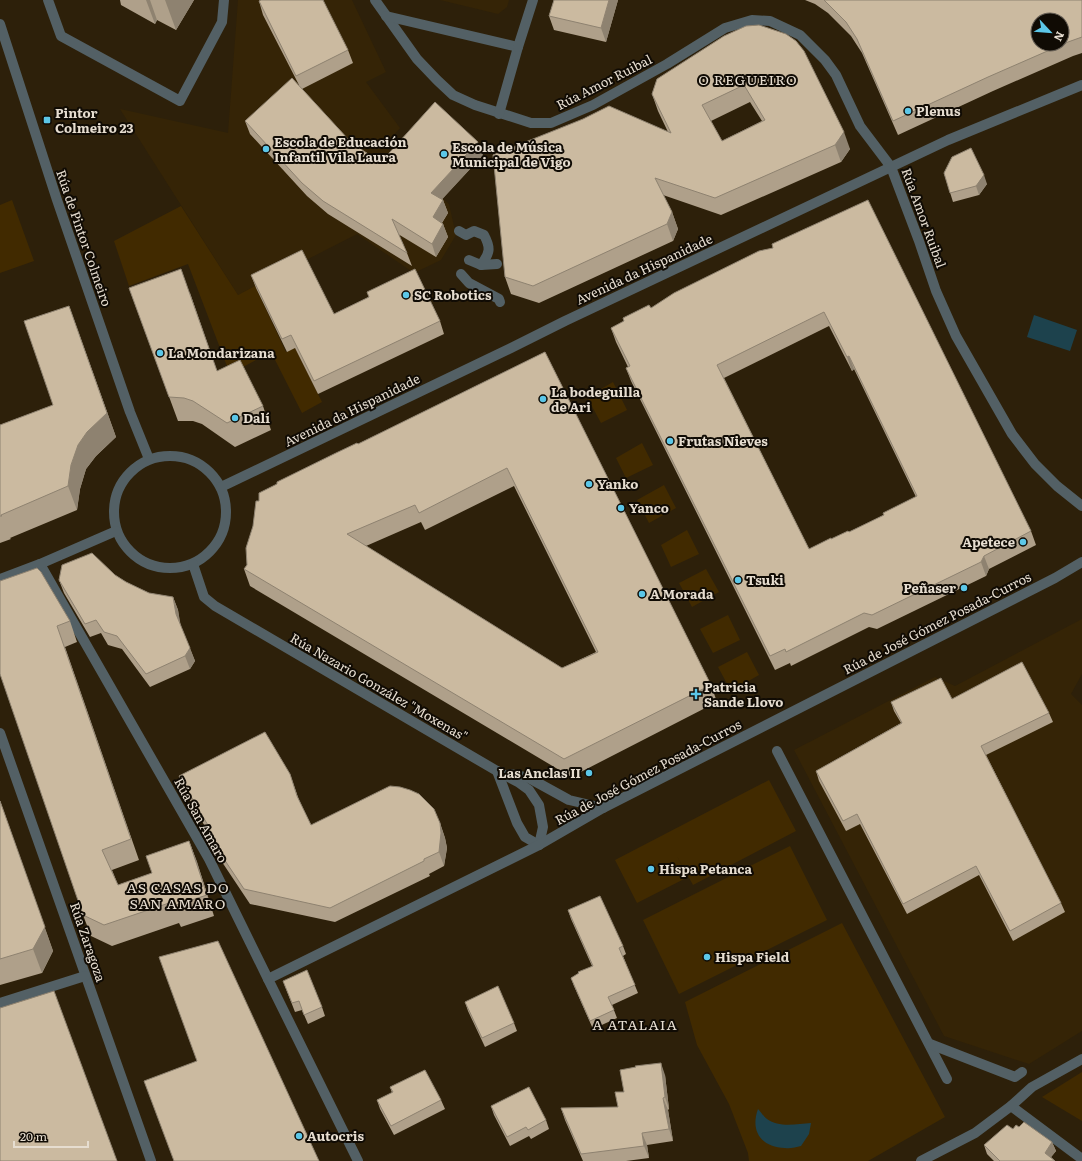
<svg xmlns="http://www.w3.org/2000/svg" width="1082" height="1161" font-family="Literata,serif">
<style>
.built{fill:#352406}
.green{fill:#412a00}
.water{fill:#1d424d}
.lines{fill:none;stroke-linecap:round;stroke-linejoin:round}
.pedestrian{stroke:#536065;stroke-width:10}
.minor{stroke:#536065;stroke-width:10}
.wall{fill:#afa08a;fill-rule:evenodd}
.shaded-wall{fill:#8e8270}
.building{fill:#cbbaa0;stroke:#8e8270;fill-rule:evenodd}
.poi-dot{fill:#5cc7e8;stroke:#100b04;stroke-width:1.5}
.labels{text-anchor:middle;stroke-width:4;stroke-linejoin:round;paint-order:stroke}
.street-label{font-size:13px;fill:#e6ddd0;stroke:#100b04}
.poi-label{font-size:13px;font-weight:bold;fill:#e6ddd0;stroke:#100b04;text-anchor:start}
.neighbourhood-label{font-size:14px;letter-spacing:1px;fill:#e6ddd0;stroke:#100b04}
</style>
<rect width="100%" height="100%" fill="#2d200a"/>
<g class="built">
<polygon points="238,0 352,0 386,72 366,82 400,128 384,146 449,204 456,235 441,260 414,273 357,234 238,295 120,109 228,133"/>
<polygon points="440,0 509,0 507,7 498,14"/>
<polygon points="1082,619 1082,674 1071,694 1082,705 1082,1031 1029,1064 944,1036 794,750 935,677 955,686"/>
</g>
<g class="green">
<polygon points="12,200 34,261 0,273 0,205"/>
<polygon points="181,206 238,295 255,286 286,352 295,348 322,402 302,413 271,352 230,374 188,264 129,286 114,241"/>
<polygon points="613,382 627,410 601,423 587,397"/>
<polygon points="642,443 653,465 626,478 616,458"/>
<polygon points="664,485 676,508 649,523 637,500"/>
<polygon points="687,530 699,554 671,567 661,545"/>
<polygon points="706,569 719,592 692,607 679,583"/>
<polygon points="728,615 740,640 713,653 700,629"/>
<polygon points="747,652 759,675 731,691 718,667"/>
<polygon points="769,780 796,831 693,885 677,856 688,877 637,903 615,860"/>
<polygon points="790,846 827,920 679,994 643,920"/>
<polygon points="842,923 945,1117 868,1161 749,1161 748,1153 729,1104 697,1045 685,1002"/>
<polygon points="1082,1072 1082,1121 1042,1097"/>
</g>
<g class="water">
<polygon points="1034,315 1077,330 1070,351 1027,337"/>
<path d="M758,1109c3,3 5,7 9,10 12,9 30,5 44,4l-2,11 -8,12c-5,1 -11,3 -16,2 -24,-1 -35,-17 -27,-39z"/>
</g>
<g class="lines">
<g class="pedestrian">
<polyline points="48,0 61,36 180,101 222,22 224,0"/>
<path d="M459,231l7,4 8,-4 10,4c7,13 6,18 -3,30"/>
<polyline points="469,260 481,265 497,264"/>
<polyline points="461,274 469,283 499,299 500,302"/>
<polyline points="40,564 209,859 268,979"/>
<polyline points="777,751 947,1079"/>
<polyline points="930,1044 1015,1077 1022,1072"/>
</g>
<g class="minor">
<polyline points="375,0 417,59 437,80 453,95 475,105 531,123 551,123 593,105 667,64 725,28 752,20 770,21 800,35 825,60 836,75 860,126 891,167 919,241 936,291 956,336 1012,434 1035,464 1057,486 1082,506"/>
<polyline points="386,16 518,47 499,114"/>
<polyline points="0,24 57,200 130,412 149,459"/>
<polyline points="518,47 533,0"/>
<circle cx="170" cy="512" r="56"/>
<polyline points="221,487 511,348 565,321 891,167 948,140 1082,85"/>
<polyline points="193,564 204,597 215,606 497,771 518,782 529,790 539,805 543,827 539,845"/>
<polyline points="0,579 40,564 116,531"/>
<polyline points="0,733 151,1161"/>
<polyline points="497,771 517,823 525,837 539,845"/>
<polyline points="510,774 529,778 569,800 603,808"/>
<polyline points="0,1003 85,976"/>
<polyline points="1011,1106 1082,1159"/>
<polyline points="358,1161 268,979 539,845 603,808 1055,578 1082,562"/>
<polyline points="921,1161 975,1133 1011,1106 1032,1087 1082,1059"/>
</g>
</g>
<g class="wall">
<polygon points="120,0 194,0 176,30 157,20 155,24 121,5"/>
<polygon points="554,0 618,0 606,42 554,30 549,16"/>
<polygon points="805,0 1082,0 1082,53 1073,56 993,91 898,135 862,53 851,36 828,13 815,4"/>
<polygon points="259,1 348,50 353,63 302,89 348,139 362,150 381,162 483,155 442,199 443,200 448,213 442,223 443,224 448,237 436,257 398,234 407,253 412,266 328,214 307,196 250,134 245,121 299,85 263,15"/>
<path d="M724,36l126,113 -9,13 -120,53 -58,-20 9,17 6,17 -5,12 -134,62 -28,-9 -6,-17 163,-145 -10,-21 -6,-17zM750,102l12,19 -40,20 -11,-20z"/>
<polygon points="944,173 987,184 979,195 953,202"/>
<path d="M773,248l258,283 5,14 -47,24 -3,7 -109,53 -8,-2 -78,39 -1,-3 -15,7 -144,-289 -5,-13 2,-1 -12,-25 -5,-14zM829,326l23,45 2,-2 62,128 -32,18 -35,17 -40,17 -85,-171z"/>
<polygon points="251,275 334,314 369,297 367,292 440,321 444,334 318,394 295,348 287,352 256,288"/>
<polygon points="129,288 190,293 217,371 263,406 271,430 235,447 202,424 193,421 178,421"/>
<polygon points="69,306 116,437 96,456 86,469 80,489 77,510 10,538 11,539 0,543 0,425 53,405"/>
<path d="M545,352l166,333 6,17 -146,75 -321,-191 -6,-17 3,-4 6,-39 6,-25 99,-57zM514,486l82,166 -34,16 -196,-122 55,-24 4,8z"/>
<polygon points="115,575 126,582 149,593 173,597 178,610 180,624 195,661 190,669 150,687 122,649 108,645 101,633 90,637 64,593 59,580"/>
<polygon points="0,581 70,621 77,642 65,647 139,860 112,870 118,885 152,873 189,841 197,862 214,916 181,927 179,923 112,946 91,936 83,915"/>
<polygon points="952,699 1049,713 1053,722 986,755 1061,903 1065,912 1013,941 979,875 907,914 860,824 846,831 819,781 816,771 901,723 894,711 891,702"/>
<polygon points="290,774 299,800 311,825 440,823 445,838 447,848 444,866 429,874 430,876 335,922 250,904 212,847 206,832 207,830 184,790 179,776"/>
<polygon points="0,801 53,951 42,973 0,985"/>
<polygon points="568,910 623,946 626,954 623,956 638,993 612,1005 617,1018 593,1029 574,986 571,978 592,966 571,919"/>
<polygon points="283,981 322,1007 325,1016 308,1024 302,1010 295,1012"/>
<polygon points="465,1002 514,1023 517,1031 485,1047 468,1011"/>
<polygon points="665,1075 669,1109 668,1110 673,1141 647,1145 649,1158 626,1161 583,1161 565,1120 561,1108 618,1107 624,1092"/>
<polygon points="390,1087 441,1100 445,1109 394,1135 380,1109 377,1100 392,1093"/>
<polygon points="491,1106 546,1120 549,1129 531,1139 529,1136 510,1146 494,1115"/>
<polygon points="1019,1127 1052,1142 1056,1151 1051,1157 1055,1161 994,1161 987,1154 984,1145 1013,1129"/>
</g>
<g class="shaded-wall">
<polygon points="146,0 150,0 157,20 155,24"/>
<polygon points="165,0 194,0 176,30"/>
<polygon points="609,0 618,0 606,42 601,28"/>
<polygon points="844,132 850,149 841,162 835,145"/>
<polygon points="478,142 483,155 436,206 431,193"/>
<polygon points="984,175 987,184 979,195 976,186"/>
<polygon points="443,200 448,213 437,230 433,217"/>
<polygon points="672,212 678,229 673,241 667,224"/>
<polygon points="443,224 448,237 436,257 432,244"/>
<polygon points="69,306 116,437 96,456 86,469 80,489 77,510 68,486 71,465 78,445 87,432"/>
<polygon points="849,356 854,369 852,371 847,357"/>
<polygon points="984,556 989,569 986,576 981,562"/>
<polygon points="173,597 178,610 181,627 176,614"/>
<polygon points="190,648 195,661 190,669 185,656"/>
<polygon points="0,801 53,951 42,973 33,949"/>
<polygon points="440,823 445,838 447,848 444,866 439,852"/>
<polygon points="189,841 197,862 214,916"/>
<polygon points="661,1063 665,1075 669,1109 665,1097"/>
<polygon points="663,1098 668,1110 673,1141 669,1129"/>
<polygon points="642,1133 647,1145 649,1158 644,1146"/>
<polygon points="1052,1142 1056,1151 1048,1161 1045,1153"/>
</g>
<g class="building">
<polygon points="261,0 323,0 348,50 296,76 259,1"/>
<polygon points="554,0 609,0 601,28 549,16"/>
<path d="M824,0h258v37l-14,5 -80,35 -95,44 -36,-82 -11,-17zM1038,20h24v24h-24z"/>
<path d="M759,25l27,9 10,7 8,10 40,81 -9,13 -120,53 -60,-20 17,34 -5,12 -134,62 -28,-9 -12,-122 90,-36 26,-13 62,27 -19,-39 5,-15 67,-43 22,-10zM744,85l21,35 -43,21 -20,-36z"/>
<polygon points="292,78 348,139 357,140 362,150 381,162 435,102 478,142 431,193 443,200 433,217 443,224 432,244 392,219 407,253 323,201 302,183 245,121"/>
<polygon points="971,148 984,175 976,186 950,193 944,173 952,157"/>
<path d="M868,200l163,331 -47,25 -3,6 -109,53 -8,-2 -78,39 -1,-3 -15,7 -144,-288 4,-2 -19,-38 13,-7 -1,-3 26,-13 2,3 23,-15 85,-42 14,-3 -1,-4zM824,312l23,45 2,-1 68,140 -34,17 1,2 -35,17 -1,-1 -17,8v-1l-22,11 -92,-184z"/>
<polygon points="302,250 334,314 369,297 367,292 415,269 440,321 314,381 291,335 282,339 251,275"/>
<polygon points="181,269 217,371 240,360 263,406 227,423 193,401 184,398 169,397 129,288"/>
<polygon points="69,306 107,413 87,432 78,445 71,465 68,486 1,515 2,516 0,516 0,425 53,405 24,321"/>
<path d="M545,352l166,333 -147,74 -320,-190 3,-4 -1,-17 7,-22 3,-25h3v-8l18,-9v-2l59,-29 21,-10 1,1zM507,468l91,184 -36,16 -215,-134 68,-29 4,8z"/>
<polygon points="92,553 115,575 126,582 149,593 173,597 176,614 190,648 185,656 146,674 117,636 104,632 96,620 85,624 59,580 62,565"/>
<polygon points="37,568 41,572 70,621 57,626 131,839 102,850 118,885 152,873 146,856 189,841 207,895 173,906 172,902 104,925 83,915 0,674 0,581"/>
<polygon points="1022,662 1049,713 981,746 1061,903 1010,931 976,866 903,904 857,814 843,821 816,771 902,723 891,702 941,678 952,699"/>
<polygon points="265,732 290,774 297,796 311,825 390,786 400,787 410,790 419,794 434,809 440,823 441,833 439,852 424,859 424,861 330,908 244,889 206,832 209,827 179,776"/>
<polygon points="0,801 45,927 33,949 0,959"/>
<polygon points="600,896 623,946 619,948 635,985 608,997 614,1010 590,1021 571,978 579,973 578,972 593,966 568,910"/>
<polygon points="218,941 319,1161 174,1161 144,1081 197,1061 159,957"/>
<polygon points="307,970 322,1007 304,1015 299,1001 292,1003 283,981"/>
<polygon points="498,986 514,1023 482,1038 465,1002"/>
<polygon points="54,991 117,1161 0,1161 0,1008"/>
<polygon points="661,1063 665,1097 663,1098 669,1129 642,1133 644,1146 581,1154 561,1108 618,1107 615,1092 624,1092 620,1070 636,1067 635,1066"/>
<polygon points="425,1070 441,1100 391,1126 377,1100 393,1092 390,1087"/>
<polygon points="529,1087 546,1120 528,1130 526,1127 507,1137 491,1106"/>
<polygon points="1024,1122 1052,1142 1045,1153 1055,1161 1000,1161 984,1145 1007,1125 1013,1129 1016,1125 1019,1127"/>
</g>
<g class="poi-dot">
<circle cx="908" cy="111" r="4"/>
<rect x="43" y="116" width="8" height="8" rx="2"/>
<circle cx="266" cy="149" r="4"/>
<circle cx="444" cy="154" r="4"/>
<circle cx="406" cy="295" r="4"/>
<circle cx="160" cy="353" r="4"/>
<circle cx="543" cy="399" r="4"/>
<circle cx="235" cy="418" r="4"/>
<circle cx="670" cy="441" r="4"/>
<circle cx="589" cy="484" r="4"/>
<circle cx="621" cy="508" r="4"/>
<circle cx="1023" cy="542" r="4"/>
<circle cx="738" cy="580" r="4"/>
<circle cx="964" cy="588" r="4"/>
<circle cx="642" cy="594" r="4"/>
<path d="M694 688h4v4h4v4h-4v4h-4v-4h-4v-4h4z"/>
<circle cx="589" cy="773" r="4"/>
<circle cx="651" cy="869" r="4"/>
<circle cx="707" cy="957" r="4"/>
<circle cx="299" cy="1136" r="4"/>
</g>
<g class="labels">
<g class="street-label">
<text transform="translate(604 82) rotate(-27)" y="5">Rúa Amor Ruibal</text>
<text transform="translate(924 218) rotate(70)" y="5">Rúa Amor Ruibal</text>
<text transform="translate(84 238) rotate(71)" y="5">Rúa de Pintor Colmeiro</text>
<text transform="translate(644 269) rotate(-25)" y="5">Avenida da Hispanidade</text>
<text transform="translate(352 410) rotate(-26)" y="5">Avenida da Hispanidade</text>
<text transform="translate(937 623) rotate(-27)" y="5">Rúa de José Gómez Posada-Curros</text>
<text transform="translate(379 687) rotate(30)" y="5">Rúa Nazario González "Moxenas"</text>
<text transform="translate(648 772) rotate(-28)" y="5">Rúa de José Gómez Posada-Curros</text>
<text transform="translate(201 820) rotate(61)" y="5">Rúa San Amaro</text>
<text transform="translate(88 942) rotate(71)" y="5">Rúa Zaragoza</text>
</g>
<g class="poi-label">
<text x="916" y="116">Plenus</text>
<text x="55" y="118">Pintor<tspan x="55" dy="15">Colmeiro 23</tspan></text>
<text x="274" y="147">Escola de Educación<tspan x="274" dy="15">Infantil Vila Laura</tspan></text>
<text x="452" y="152">Escola de Música<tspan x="452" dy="15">Municipal de Vigo</tspan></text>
<text x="414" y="300">SC Robotics</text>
<text x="168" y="358">La Mondarizana</text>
<text x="551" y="397">La bodeguilla<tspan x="551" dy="15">de Ari</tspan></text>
<text x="243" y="423">Dalí</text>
<text x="678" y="446">Frutas Nieves</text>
<text x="597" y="489">Yanko</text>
<text x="629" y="513">Yanco</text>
<text x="1015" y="547" text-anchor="end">Apetece</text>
<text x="746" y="585">Tsuki</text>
<text x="956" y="593" text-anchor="end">Peñaser</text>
<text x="650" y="599">A Morada</text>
<text x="704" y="692">Patricia<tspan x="704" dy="15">Sande Llovo</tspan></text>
<text x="581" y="778" text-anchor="end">Las Anclas II</text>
<text x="659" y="874">Hispa Petanca</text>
<text x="715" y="962">Hispa Field</text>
<text x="307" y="1141">Autocris</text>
</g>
<g class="neighbourhood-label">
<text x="748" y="85">O REGUEIRO</text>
<text x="178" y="893">AS CASAS DO<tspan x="178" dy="16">SAN AMARO</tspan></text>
<text x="635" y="1030">A ATALAIA</text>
</g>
</g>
<g transform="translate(1050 32) rotate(116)"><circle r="19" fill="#100b04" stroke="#665f56"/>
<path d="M0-3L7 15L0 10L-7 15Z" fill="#5cc7e8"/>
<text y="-6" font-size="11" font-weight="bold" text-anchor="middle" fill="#e6ddd0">N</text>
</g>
<path d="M14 1141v6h74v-6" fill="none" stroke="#e6ddd0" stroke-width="2"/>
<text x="20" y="1141" font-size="12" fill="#e6ddd0" stroke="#100b04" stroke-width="3" paint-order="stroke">20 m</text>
</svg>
